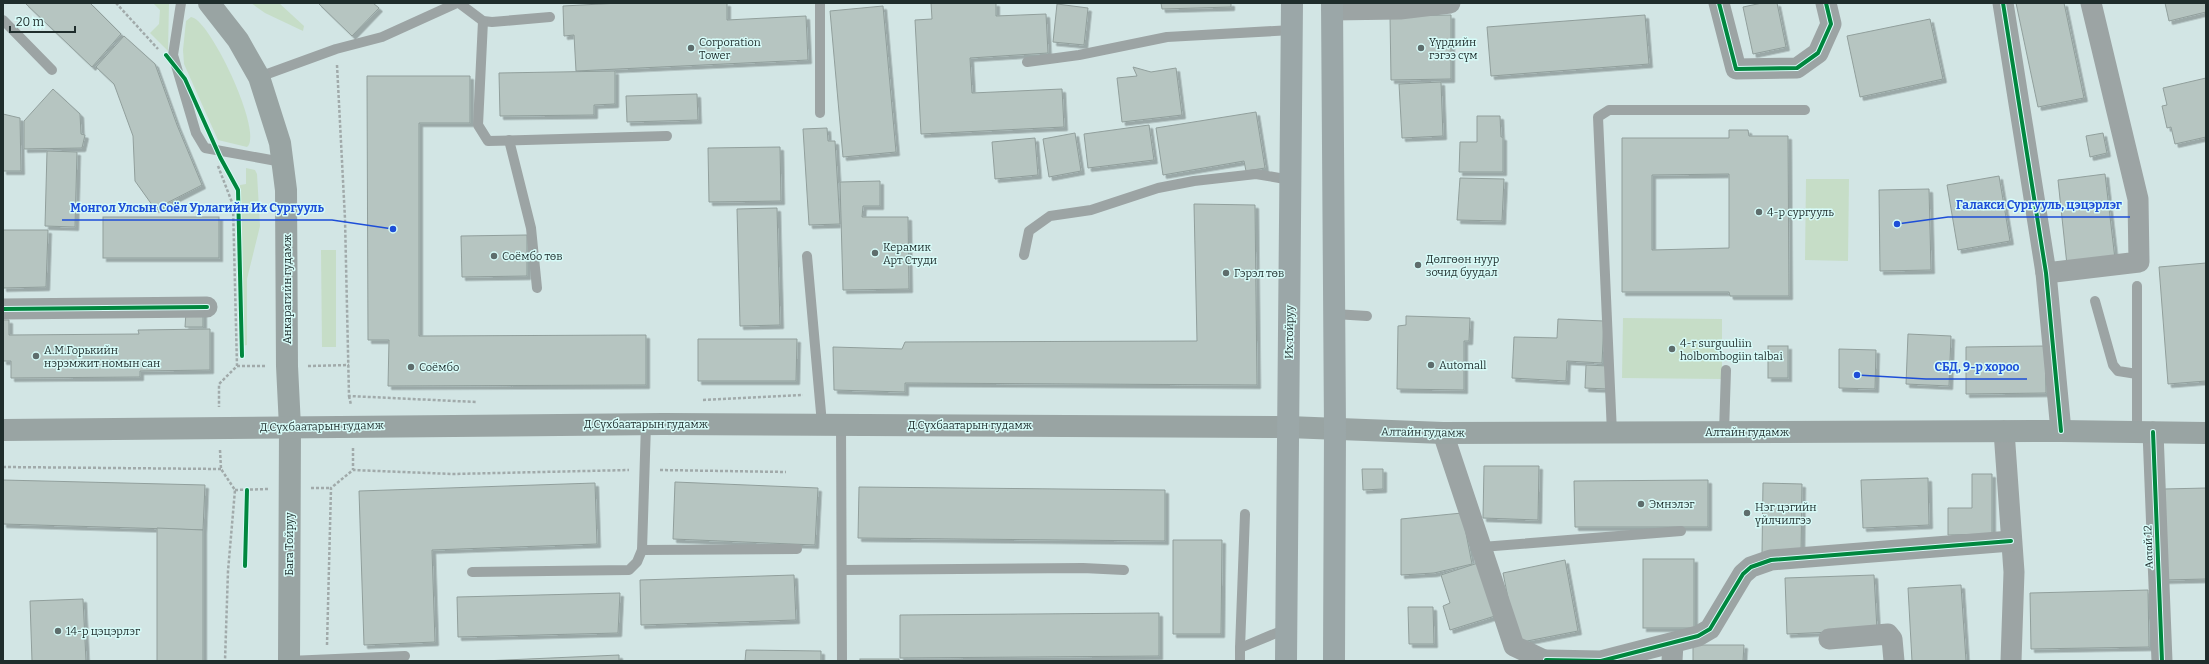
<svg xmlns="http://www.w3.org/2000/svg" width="2209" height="664" font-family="Bitter,serif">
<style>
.green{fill:#c6ddc7}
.building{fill:#b6c5c1;stroke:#919f9c;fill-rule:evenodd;filter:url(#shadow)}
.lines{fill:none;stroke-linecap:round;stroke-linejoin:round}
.path{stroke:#a1aaaa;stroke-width:2.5;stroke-dasharray:3 2;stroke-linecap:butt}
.service{stroke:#9ca4a4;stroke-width:10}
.minor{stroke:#9ca4a4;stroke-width:21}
.secondary{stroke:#99a4a3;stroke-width:22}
.primary{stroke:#9ba7a8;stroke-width:22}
.cycleway-casing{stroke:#d7fbf8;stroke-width:6}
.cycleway{stroke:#00873e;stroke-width:4}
.poi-dot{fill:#5e6d6c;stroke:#d7fbf8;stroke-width:1.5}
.labels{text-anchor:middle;stroke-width:3;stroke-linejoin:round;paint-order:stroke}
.poi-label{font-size:11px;fill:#1f2d2c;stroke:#d7fbf8;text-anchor:start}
.street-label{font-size:11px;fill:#1f2d2c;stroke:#d7fbf8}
.leader{fill:none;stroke:#1d4ed8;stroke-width:1.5}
.callout-dot{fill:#1d4ed8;stroke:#d7fbf8;stroke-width:1.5}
.callout-label{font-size:12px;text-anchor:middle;font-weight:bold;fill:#1d4ed8;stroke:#d7fbf8;stroke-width:3;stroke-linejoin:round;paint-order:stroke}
</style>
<defs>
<filter id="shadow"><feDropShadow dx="3.5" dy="3.5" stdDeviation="0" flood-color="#0004"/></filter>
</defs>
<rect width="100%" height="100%" fill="#d2e5e4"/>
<g class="green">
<polygon points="153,3 169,3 168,51 150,33 159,24 160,10"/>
<polygon points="251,3 279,3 304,26 303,31 265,13"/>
<path d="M191,17c19,2 73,117 56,130l-29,-7 -34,-76 -1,-14 3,-29z"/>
<polygon points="246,168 255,170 257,174 260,226 247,279 247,345 243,346 240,185 246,184"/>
<polygon points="1806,179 1849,179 1848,261 1805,260"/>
<polygon points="321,250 336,250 336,347 322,347"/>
<polygon points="1623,318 1722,319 1722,379 1622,378"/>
</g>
<g class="building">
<polygon points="25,3 90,3 121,34 92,67"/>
<polygon points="318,3 373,3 379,8 352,36"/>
<polygon points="620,3 727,3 727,20 806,16 808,60 576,71 574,35 564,36 563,6"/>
<polygon points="931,3 996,3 996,16 1046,14 1048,53 970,58 972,93 1062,89 1064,127 921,134 915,20 932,19"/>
<polygon points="1161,3 1231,3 1231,7 1162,9"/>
<polygon points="1762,3 1777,3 1786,47 1753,54 1743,7"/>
<polygon points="2016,3 2064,3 2084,98 2038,107"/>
<polygon points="2165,3 2206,3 2206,12 2169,21"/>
<polygon points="1057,4 1088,8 1084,45 1053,42"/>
<polygon points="883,6 896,152 843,157 830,11"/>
<polygon points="1451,15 1451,79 1391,80 1390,16"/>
<polygon points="1645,15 1649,64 1491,76 1487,27"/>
<polygon points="1930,19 1943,79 1860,97 1847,36"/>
<polygon points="124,36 155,64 177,125 202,185 155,209 135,181 133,136 114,84 96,67"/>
<polygon points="1133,67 1151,72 1176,68 1182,115 1122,122 1117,78 1137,76"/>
<polygon points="615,71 615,104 594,105 594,115 500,116 499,73"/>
<polygon points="367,76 470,76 470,123 419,123 419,336 646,335 646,385 388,386 389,340 368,340"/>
<polygon points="2206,78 2206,137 2175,144 2171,127 2167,128 2162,106 2167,105 2163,88"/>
<polygon points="1441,82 1443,136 1402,138 1399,84"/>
<polygon points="53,89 80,114 81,134 85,135 82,148 24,149 24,121"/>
<polygon points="697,94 698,120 627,122 626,96"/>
<polygon points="1256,112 1265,168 1246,171 1244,161 1163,175 1156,128"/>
<polygon points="3,114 20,118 21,171 3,171"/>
<polygon points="1477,116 1500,116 1501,137 1503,137 1503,172 1459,172 1460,142 1477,142"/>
<polygon points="1149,125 1154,160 1088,168 1084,134"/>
<polygon points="827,128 828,141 835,141 840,224 809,225 803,129"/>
<path d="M1729,130h19l1,6h39l1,160h-59l-1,-4h-107v-154h107zM1729,174v74l-77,2v-75z"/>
<polygon points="1075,133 1081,171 1049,177 1043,139"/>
<polygon points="2103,133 2107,153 2090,157 2086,136"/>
<polygon points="1035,138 1038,175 995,179 992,142"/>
<polygon points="780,147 781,201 709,202 708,148"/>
<polygon points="47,151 77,152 75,227 45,226"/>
<polygon points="2105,174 2115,259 2067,265 2058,180"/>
<polygon points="1999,176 2010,241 1958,250 1947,185"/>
<polygon points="1460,178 1504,179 1502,221 1457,220"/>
<polygon points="880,181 880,206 863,206 862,217 908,217 909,289 843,290 840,182"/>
<polygon points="1929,189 1931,270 1880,271 1879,190"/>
<polygon points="1194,204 1255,205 1257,385 905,383 905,392 834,390 833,347 902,349 905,342 1197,341"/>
<polygon points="777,208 780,325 740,326 737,209"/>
<rect x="103" y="217" width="116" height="41"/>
<polygon points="3,230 48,230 46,287 3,288"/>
<polygon points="527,235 527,276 462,277 461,236"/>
<polygon points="2206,263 2206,381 2168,384 2159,267"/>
<polygon points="186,312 203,313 203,327 185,327"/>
<polygon points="1406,316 1470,318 1469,341 1464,341 1464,390 1397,389 1398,326 1406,325"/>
<polygon points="1558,319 1604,321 1602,363 1567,361 1566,381 1512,378 1514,337 1557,338"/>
<polygon points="3,320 9,320 9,335 139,334 138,330 210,329 210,370 140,371 140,377 11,378 11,361 3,361"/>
<polygon points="1908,334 1951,336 1949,386 1906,384"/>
<polygon points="698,339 797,339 796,381 698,381"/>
<rect x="1768" y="346" width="20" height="32"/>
<polygon points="2045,346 2046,393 1966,394 1966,347"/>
<polygon points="1839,349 1876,350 1875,389 1839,388"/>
<polygon points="1586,365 1608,366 1607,389 1585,388"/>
<polygon points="1484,466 1539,466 1538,520 1483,518"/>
<polygon points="1362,469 1383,469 1383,489 1363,490"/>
<polygon points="1972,474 1992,474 1992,534 1948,535 1948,508 1972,508"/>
<polygon points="1928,478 1929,525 1863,528 1861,480"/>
<polygon points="3,480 205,485 203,530 3,524"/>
<polygon points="1708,480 1708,527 1575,527 1574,481"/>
<polygon points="675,482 818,488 815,545 673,539"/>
<polygon points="595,483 597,544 432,550 435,642 364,645 359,491"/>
<polygon points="1763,483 1802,484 1801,555 1762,554"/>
<polygon points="859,487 1165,490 1165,541 858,538"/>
<polygon points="2206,488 2206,579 2165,580 2164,489"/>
<polygon points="1462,513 1472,564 1434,573 1401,575 1401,519"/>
<polygon points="157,528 203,530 203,661 157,661"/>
<polygon points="1173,540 1222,540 1221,634 1173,634"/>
<rect x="1643" y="559" width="51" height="69"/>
<polygon points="1565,560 1578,631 1517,643 1503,573"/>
<polygon points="1478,563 1495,616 1450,630 1443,606 1450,603 1441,575"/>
<polygon points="794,575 796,620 641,625 640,580"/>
<polygon points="1874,575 1877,630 1787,634 1785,578"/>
<polygon points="1961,585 1966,661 1912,661 1908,588"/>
<polygon points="2148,590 2149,647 2031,649 2030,593"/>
<polygon points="620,593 618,633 458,637 457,597"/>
<polygon points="83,599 86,661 32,661 30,601"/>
<polygon points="1408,607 1433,607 1434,644 1409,644"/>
<polygon points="1159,613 1159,656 900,658 900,615"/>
<polygon points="1693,645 1744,645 1743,661 1693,661"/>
<polygon points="746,650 821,651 821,661 745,661"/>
<polygon points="619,655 619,661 483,661"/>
<rect x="860" y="659" width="39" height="2"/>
</g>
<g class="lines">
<g class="path">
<polyline points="116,3 158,49"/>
<polyline points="337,65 345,219 349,396 476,402"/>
<polyline points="218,166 233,205 237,366 219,384 219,407"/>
<polyline points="237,366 265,366"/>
<polyline points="308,366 349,365"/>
<polyline points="349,396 351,405"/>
<polyline points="703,400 803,395"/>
<polyline points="353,448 353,470"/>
<polyline points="220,450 221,469 235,490 228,571 225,661"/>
<polyline points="3,467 221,469"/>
<polyline points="660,470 786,472"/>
<polyline points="311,488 331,488"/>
<polyline points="235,490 268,489"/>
<polyline points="327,645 331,488 353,470 453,474 629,470"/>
</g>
<g class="service">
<polyline points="181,3 173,55 196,133 205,148 282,162"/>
<polyline points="459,3 483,21 492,22 550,17"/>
<polyline points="3,20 52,70"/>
<polyline points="483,21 478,125 488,141 667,136"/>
<polyline points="1027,62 1079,55 1167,37 1292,30"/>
<polyline points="259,77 336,49 382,37 457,3"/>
<polyline points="820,113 820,3"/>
<polyline points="509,140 531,228 537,288"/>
<polyline points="1024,255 1029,231 1050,216 1091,210 1158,188 1194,181 1256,174 1291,180"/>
<polyline points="807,256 822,424"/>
<polyline points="2095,301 2113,365 2118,371 2137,374"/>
<polyline points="1334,314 1367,316"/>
<polyline points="841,424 842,661"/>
<polyline points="1724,432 1726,370"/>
<polyline points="2137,432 2137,286"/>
<polyline points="1612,433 1598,117 1609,110 1805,110"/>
<polyline points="1482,547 1681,531"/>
<polyline points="642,550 797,549"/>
<polyline points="842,570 1083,568 1124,570"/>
<polyline points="472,572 629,570 637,562 642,550 646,424"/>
<polyline points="1240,648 1245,514"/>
<polyline points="289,661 405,656"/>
<polyline points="1240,661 1240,648 1286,629"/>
</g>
<g class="minor">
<polyline points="1719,3 1736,69 1797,68 1818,53 1831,24 1826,3"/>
<polyline points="2003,3 2046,273 2061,431"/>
<polyline points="1332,10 1400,9 1450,3"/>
<polyline points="2046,273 2139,262 2138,199 2091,3"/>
<polyline points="3,309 207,307"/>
<polyline points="2004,431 2014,572 2011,661"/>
<polyline points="2153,432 2162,661"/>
<polyline points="1443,433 1514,646 1546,661"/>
<polyline points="1829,639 1888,634 1892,639 1894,661"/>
<polyline points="1546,660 1601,661 1698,636 1710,629 1743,574 1751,567 1771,560 2011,541"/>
<polyline points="1672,661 1673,643"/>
</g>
<g class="secondary">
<polyline points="209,3 238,40 259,77 280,143 286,190 287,366 290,427 289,661"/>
<polyline points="3,430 663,424 1288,427 1443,433 2061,431 2206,433"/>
</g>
<g class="primary">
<polyline points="1332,3 1335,430 1334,661"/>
<polyline points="1286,661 1292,3"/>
</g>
<g class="cycleway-casing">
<g id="cycleway">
<polyline points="1719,3 1736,69 1797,68 1818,53 1831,24 1826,3"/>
<polyline points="2003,3 2046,273 2061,431"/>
<polyline points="166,55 185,79 220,157 238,190 242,356"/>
<polyline points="3,309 207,307"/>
<polyline points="2153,432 2162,661"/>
<polyline points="245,566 247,490"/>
<polyline points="1546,660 1601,661 1698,636 1710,629 1743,574 1751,567 1771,560 2011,541"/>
</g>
</g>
<use href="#cycleway" class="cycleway"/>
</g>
<g class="poi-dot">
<circle cx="691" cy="48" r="4"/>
<circle cx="1421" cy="48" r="4"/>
<circle cx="1759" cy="212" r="4"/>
<circle cx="875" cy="253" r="4"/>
<circle cx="494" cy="256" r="4"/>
<circle cx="1418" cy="265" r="4"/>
<circle cx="1226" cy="273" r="4"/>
<circle cx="1672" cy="349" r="4"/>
<circle cx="36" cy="356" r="4"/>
<circle cx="1431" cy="365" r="4"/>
<circle cx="411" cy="367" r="4"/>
<circle cx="1641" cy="504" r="4"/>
<circle cx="1747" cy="513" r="4"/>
<circle cx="58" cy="631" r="4"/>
</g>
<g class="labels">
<g class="poi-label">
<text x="699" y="46">Corporation<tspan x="699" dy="13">Tower</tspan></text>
<text x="1429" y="46">Үүрдийн<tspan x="1429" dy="13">гэгээ сүм</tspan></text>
<text x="1767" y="216">4-р сургууль</text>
<text x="883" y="251">Керамик<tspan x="883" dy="13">Арт Студи</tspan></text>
<text x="502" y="260">Соёмбо төв</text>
<text x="1426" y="263">Дөлгөөн нуур<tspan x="1426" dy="13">зочид буудал</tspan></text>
<text x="1234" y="277">Гэрэл төв</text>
<text x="1680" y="347">4-r surguuliin<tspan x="1680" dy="13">holbombogiin talbai</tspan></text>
<text x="44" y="354">А.М.Горькийн<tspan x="44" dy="13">нэрэмжит номын сан</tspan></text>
<text x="1439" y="369">Automall</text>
<text x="419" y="371">Соёмбо</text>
<text x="1649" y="508">Эмнэлэг</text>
<text x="1755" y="511">Нэг цэгийн<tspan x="1755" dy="13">үйлчилгээ</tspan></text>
<text x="66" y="635">14-р цэцэрлэг</text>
</g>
<g class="street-label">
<text transform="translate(287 289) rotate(-90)" y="4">Анкарагийн гудамж</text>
<text transform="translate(1289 332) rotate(-89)" y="4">Их тойруу</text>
<text x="646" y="428">Д.Сүхбаатарын гудамж</text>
<text x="970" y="429">Д.Сүхбаатарын гудамж</text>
<text transform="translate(322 426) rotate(-1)" y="4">Д.Сүхбаатарын гудамж</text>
<text transform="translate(1423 432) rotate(1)" y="4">Алтайн гудамж</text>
<text x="1747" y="436">Алтайн гудамж</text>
<text transform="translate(289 544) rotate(-90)" y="4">Бага Тойруу</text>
<text transform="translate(2148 547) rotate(-92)" y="4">Ααταй 12</text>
</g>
</g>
<path class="leader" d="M1897 224L1948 217H2130M393 229L332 220H62M1857 375L1926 379H2027"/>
<g class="callout-dot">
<circle cx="1897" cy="224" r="4"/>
<circle cx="393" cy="229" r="4"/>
<circle cx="1857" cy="375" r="4"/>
</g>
<g class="callout-label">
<text x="2039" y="209">Галакси Сургууль, цэцэрлэг</text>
<text x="197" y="212">Mонгол Улсын Соёл Урлагийн Их Сургууль</text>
<text x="1977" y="371">СБД, 9-р хороо</text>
</g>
<rect width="2209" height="664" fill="none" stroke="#1f2d2c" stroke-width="8"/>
<path d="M10 26v6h65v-6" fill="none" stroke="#1f2d2c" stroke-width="2"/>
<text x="16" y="26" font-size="12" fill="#1f2d2c" stroke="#d7fbf8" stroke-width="3" paint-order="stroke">20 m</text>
</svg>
